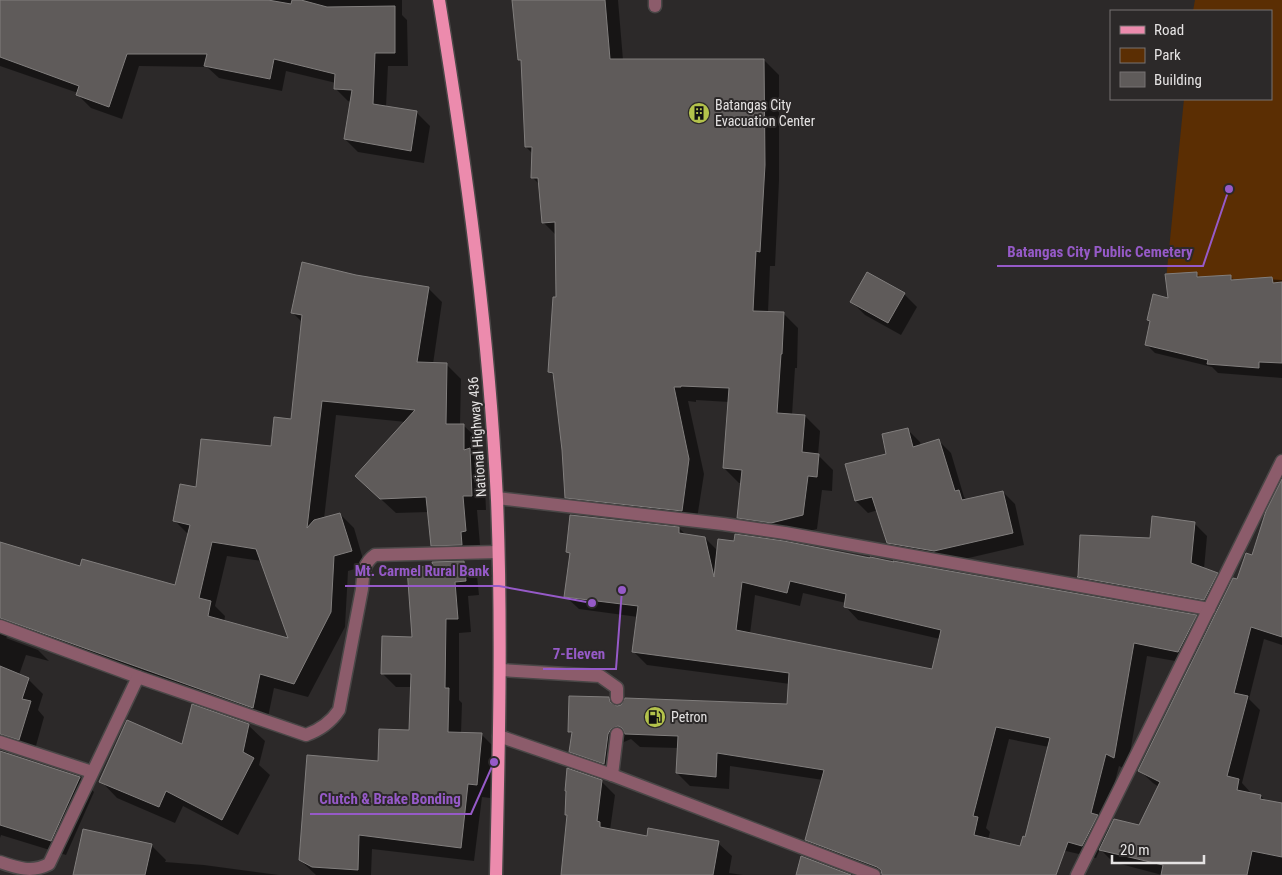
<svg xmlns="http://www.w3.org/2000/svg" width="1282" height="875" font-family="'Roboto Condensed',sans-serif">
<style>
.green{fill:#5b2e03}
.shadow{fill:#0007;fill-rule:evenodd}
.building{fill:#5f5b5a;stroke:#817e7d;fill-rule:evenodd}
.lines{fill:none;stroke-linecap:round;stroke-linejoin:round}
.lane-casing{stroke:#4a4747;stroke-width:15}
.street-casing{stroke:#4a4747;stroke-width:15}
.primary-casing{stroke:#4a4747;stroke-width:15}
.lane{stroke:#8c5c6b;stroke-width:12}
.street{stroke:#8c5c6b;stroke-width:12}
.primary{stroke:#ec8bad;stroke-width:12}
.labels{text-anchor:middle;stroke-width:4;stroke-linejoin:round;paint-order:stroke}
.poi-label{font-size:14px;fill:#e5e3e3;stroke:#2c2929;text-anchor:start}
.street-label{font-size:14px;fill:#e5e3e3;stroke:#2c2929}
.leader{fill:none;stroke:#965ac8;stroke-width:2}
.callout-dot{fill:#965ac8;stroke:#2c2929;stroke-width:2}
.callout-label{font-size:15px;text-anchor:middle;font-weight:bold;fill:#965ac8;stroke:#2c2929;stroke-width:4;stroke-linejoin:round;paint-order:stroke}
</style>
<rect width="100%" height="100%" fill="#2c2929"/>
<polygon class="green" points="1195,0 1282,0 1282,289 1166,280 1184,99 1271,99 1271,11 1193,11"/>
<g class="shadow">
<polygon points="0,0 402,0 402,15 407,20 408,66 388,66 386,107 417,113 430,126 424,163 358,152 345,139 351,102 348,101 335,88 336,83 286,71 282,91 219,78 207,67 139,66 122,119 91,108 78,95 78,93 0,66"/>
<polygon points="514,0 618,0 623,60 764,60 779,75 779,181 775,266 770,266 768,312 783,313 798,328 797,368 795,368 792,415 805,416 820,431 818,455 833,470 832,491 822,490 817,529 787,537 753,532 738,517 742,483 739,483 724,468 729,402 696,400 696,402 688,401 704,474 696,525 581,512 566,497 563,450 555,377 549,372 557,298 557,236 544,223 540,185 532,177 533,154 526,147 522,62 520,59"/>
<polygon points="1196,273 1201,278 1230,276 1235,281 1264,279 1282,280 1282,378 1218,373 1212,367 1155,353 1146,344 1151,323 1148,320"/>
<path d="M356,276l72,12 14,14 -9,62h13l15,15 -1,46h3l15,14v18l6,7 2,46h-9l3,35 -5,1 1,13 -30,1 -14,-15 -3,-33 -33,1 -25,-23 35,-68 -70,-7 -12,104 16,-5 14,14 11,38 -17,5 -3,56 -37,70 -34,-9 -7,34 -254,-90 -7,6 32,12 11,11 -23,-6 -7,20 9,4 15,15 -5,16 6,7 -10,36 -21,-5 -7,6 74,24 14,14 -28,63 -65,-20 -1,3v-295l80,25 96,18 13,-51 -14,-14 22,-32 75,-42 20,-27 10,-98 -10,-10zM227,556l35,5 28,79 -66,-18 1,-6 -10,-10z"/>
<polygon points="904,294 917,307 901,335 865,315 852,302"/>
<polygon points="908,430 920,442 921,446 939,441 951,453 964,497 967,500 1003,492 1015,504 1024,545 947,563 901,555 889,542 878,510 868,513 856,501 888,455"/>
<path d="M1194,523l13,13 -3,33 13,5 13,13 7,-7 16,-23 29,-32v120l-18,-6 -15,60 11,11 -18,73 10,11 9,2 5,6 16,3v70h-120l-49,-13 -13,-13 -4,9 -56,-13 9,-98 -40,-8 -23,89 4,4 -6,21 56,22h-145l-22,-5 -53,-17 -13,-13 16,-60 -93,-14 -1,23 -39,-3 -13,-13 1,-25 -38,-1 -9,-8 -7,3 -4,5 -3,29 -33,-11 -13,-14 2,-16 -4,-3 39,-33 9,8 171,-2 2,-21 -143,-19 -13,-13 4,-35 -59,-8 -14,-13 6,-41 -3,-3 111,-24 7,7 19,3 13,13 154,9 324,56 13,13 9,-17 -127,-22 -13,-13 73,-37zM803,593l43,10 -1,3 13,14 82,19 -7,31 -183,-36 5,-39 45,11zM1147,656l45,8 -53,106 14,13 6,4 -19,40 -30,2 -6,-6 15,-57 8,4z"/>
<polygon points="463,562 477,576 479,595 468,596 471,632 459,633 459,700 462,703 461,734 482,735 495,748 490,798 482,797 474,861 372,849 371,875 316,875 300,860 379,763 410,732 412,687 396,687 382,673 413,638"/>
<polygon points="248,725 265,741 259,765 270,775 238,835 183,806 175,823 117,798 101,781"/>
<polygon points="601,781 615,795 610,830 648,837 718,843 732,856 729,873 743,875 561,875 568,817 566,814"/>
<polygon points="151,845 166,860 165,862 204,865 279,875 74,875"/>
</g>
<g class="building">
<polygon points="0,0 268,0 291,4 292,0 301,0 327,7 395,6 395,53 375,53 373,104 417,111 411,151 344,139 352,90 334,89 335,74 274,59 270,79 204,66 207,54 127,54 109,107 76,95 79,86 0,57"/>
<polygon points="512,0 605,0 610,59 764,59 765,165 760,252 756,251 753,311 784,312 782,354 781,354 777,413 805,415 802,452 819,454 817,477 808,476 803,515 771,523 737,518 742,470 723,468 729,388 681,386 681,387 674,387 689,459 682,511 565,498 562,450 553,373 548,372 553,297 556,297 555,222 542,223 538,178 531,178 532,147 525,147 521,60 518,60"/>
<path d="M302,262l54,13 73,12 -12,75 30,1 -1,61h18v26l6,-2 2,48h-9l3,35 -5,1 1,13 -31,1 -5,-49 -46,2 -25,-23 60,-66 -93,-9 -15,127 7,-8 26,-7 12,38 -18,5 -3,56 -37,72 -34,-10 -7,34 -253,-90v-76l80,24 2,-7 93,26 15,-60 -17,-4 7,-37 16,3 5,-48 70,7 3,-29 17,2 11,-104 -11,-2zM212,542l44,7 32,89 -80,-22 3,-15 -12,-3z"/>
<polygon points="867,272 905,293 888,323 850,302"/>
<polygon points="1197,272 1197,277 1231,275 1231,280 1272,277 1273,283 1282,282 1282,363 1259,362 1259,368 1207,364 1208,360 1145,345 1150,321 1147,320 1153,294 1168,298 1165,274"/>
<polygon points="908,428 913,447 939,439 955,491 959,490 962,500 1003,491 1013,533 934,551 887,543 872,497 855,501 845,464 886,454 882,434"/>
<polygon points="1282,479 1282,637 1251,627 1234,693 1248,696 1227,776 1239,779 1237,790 1261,795 1260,799 1282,803 1282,857 1252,851 1247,875 1161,875 1163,865 1099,850 1114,819 1139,825 1160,782 1138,771 1233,578 1237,579 1246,553 1252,555 1266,511"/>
<path d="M570,515l109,12v6l26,4 9,40 4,-38 16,2 1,-7 49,7 86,17v-1l24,5 -1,-1 304,54 -19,37 -44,-9 -20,115 -8,-4 -15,59 7,2 -16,31 -14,-4 -12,33h-174l-1,-5 -4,-3 -72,-27 19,-70 -107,-17 -1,24 -40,-4 2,-37 -53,-2 -3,-6 -4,-2 -7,3 -3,5 -4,30 -35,-12 3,-20h-4l1,-36 40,1 1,5 7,4 4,-1 4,-7 162,6 2,-31 -157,-21 6,-46 -74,-9 6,-44 -4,-1zM790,581l56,13 -2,13 97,23 -9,39 -196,-39 6,-48 45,11zM996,727l54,11 -25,99 -2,-1 -3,10 -46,-11 4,-18 -5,-1z"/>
<polygon points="1152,516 1195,522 1191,563 1218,573 1204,600 1077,577 1078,576 1080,535 1150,538"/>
<polygon points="464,561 466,581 455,582 458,619 446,619 445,688 449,688 448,732 482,733 477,785 468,784 461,848 359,835 358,870 312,867 299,860 307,755 378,761 379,729 409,730 411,674 381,674 382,636 412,637 407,568 433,566 432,562"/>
<polygon points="0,666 29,678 22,699 31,701 19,740 0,734"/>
<polygon points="192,704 249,724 243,752 254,758 222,820 166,791 159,807 99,782 127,720 182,744"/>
<polygon points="0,751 80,777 51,841 0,825"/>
<polygon points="567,768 602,780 597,821 600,822 600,827 647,836 648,828 719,841 713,875 561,875 567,815 565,815 566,791 565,791"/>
<polygon points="83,829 152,844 145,875 73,875"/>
<polygon points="801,856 851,875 796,875"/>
</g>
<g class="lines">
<g class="lane-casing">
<g id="lane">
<polyline points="655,0 655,6"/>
<polyline points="501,670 600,676 617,688 617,698"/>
<polyline points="612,775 617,734"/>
</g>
</g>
<g class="street-casing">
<g id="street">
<polyline points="497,498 723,524 785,533 1209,609"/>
<path d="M0,626l138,51 168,58c14,-5 25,-13 33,-25l23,-121c1,-14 1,-26 13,-34l123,-3"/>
<polyline points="499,736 612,775 874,875"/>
<polyline points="0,742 92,772"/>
<path d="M0,862c17,6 32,11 49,2l89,-187"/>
<polyline points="1077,875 1282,461"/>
</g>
</g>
<g class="primary-casing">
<path id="primary" d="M439,0c27,165 50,332 58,500 5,125 2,250 -1,375"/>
</g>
<use href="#lane" class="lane"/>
<use href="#street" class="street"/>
<use href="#primary" class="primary"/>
</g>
<defs>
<g id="building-disc" transform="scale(1.125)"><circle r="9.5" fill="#b3c24b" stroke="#2c2929"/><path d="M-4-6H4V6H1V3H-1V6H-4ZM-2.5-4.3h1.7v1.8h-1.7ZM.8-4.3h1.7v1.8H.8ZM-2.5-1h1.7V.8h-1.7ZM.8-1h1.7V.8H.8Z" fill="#111"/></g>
<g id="fuel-disc" transform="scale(1.125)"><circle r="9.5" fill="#b3c24b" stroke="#2c2929"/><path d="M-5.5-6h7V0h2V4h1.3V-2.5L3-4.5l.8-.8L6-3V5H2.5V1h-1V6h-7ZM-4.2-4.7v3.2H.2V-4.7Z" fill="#111"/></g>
</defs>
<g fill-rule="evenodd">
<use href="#building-disc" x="699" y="113"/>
<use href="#fuel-disc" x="655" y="717"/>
</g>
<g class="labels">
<g class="poi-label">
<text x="715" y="110">Batangas City<tspan x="715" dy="16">Evacuation Center</tspan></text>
<text x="671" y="722">Petron</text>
</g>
<g class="street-label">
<text transform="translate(477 437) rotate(-94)" y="5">National Highway 436</text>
</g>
</g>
<path class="leader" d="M1229 189L1203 266H997M592 603L499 586H345M622 590L616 669H543M494 762L471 814H310"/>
<g class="callout-dot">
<circle cx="1229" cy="189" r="5"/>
<circle cx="592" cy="603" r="5"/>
<circle cx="622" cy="590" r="5"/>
<circle cx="494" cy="762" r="5"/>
</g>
<g class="callout-label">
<text x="1100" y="257">Batangas City Public Cemetery</text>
<text x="422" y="576">Mt. Carmel Rural Bank</text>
<text x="579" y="659">7-Eleven</text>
<text x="390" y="804">Clutch &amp; Brake Bonding</text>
</g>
<rect x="1110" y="10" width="162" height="90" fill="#2c2929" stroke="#767373"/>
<rect x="1120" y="26" width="25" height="8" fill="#ec8bad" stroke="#767373"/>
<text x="1154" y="35" font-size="15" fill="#e5e3e3">Road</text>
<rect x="1120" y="48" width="25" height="15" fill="#5b2e03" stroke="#767373"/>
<text x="1154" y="60" font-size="15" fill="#e5e3e3">Park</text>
<rect x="1120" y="72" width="25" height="15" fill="#5f5b5a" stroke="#767373"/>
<text x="1154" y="85" font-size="15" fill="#e5e3e3">Building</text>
<path d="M1112 855v8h92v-8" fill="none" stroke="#e5e3e3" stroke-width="2.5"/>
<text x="1120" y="855" font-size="15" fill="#e5e3e3" stroke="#2c2929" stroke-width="4" paint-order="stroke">20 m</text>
</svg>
